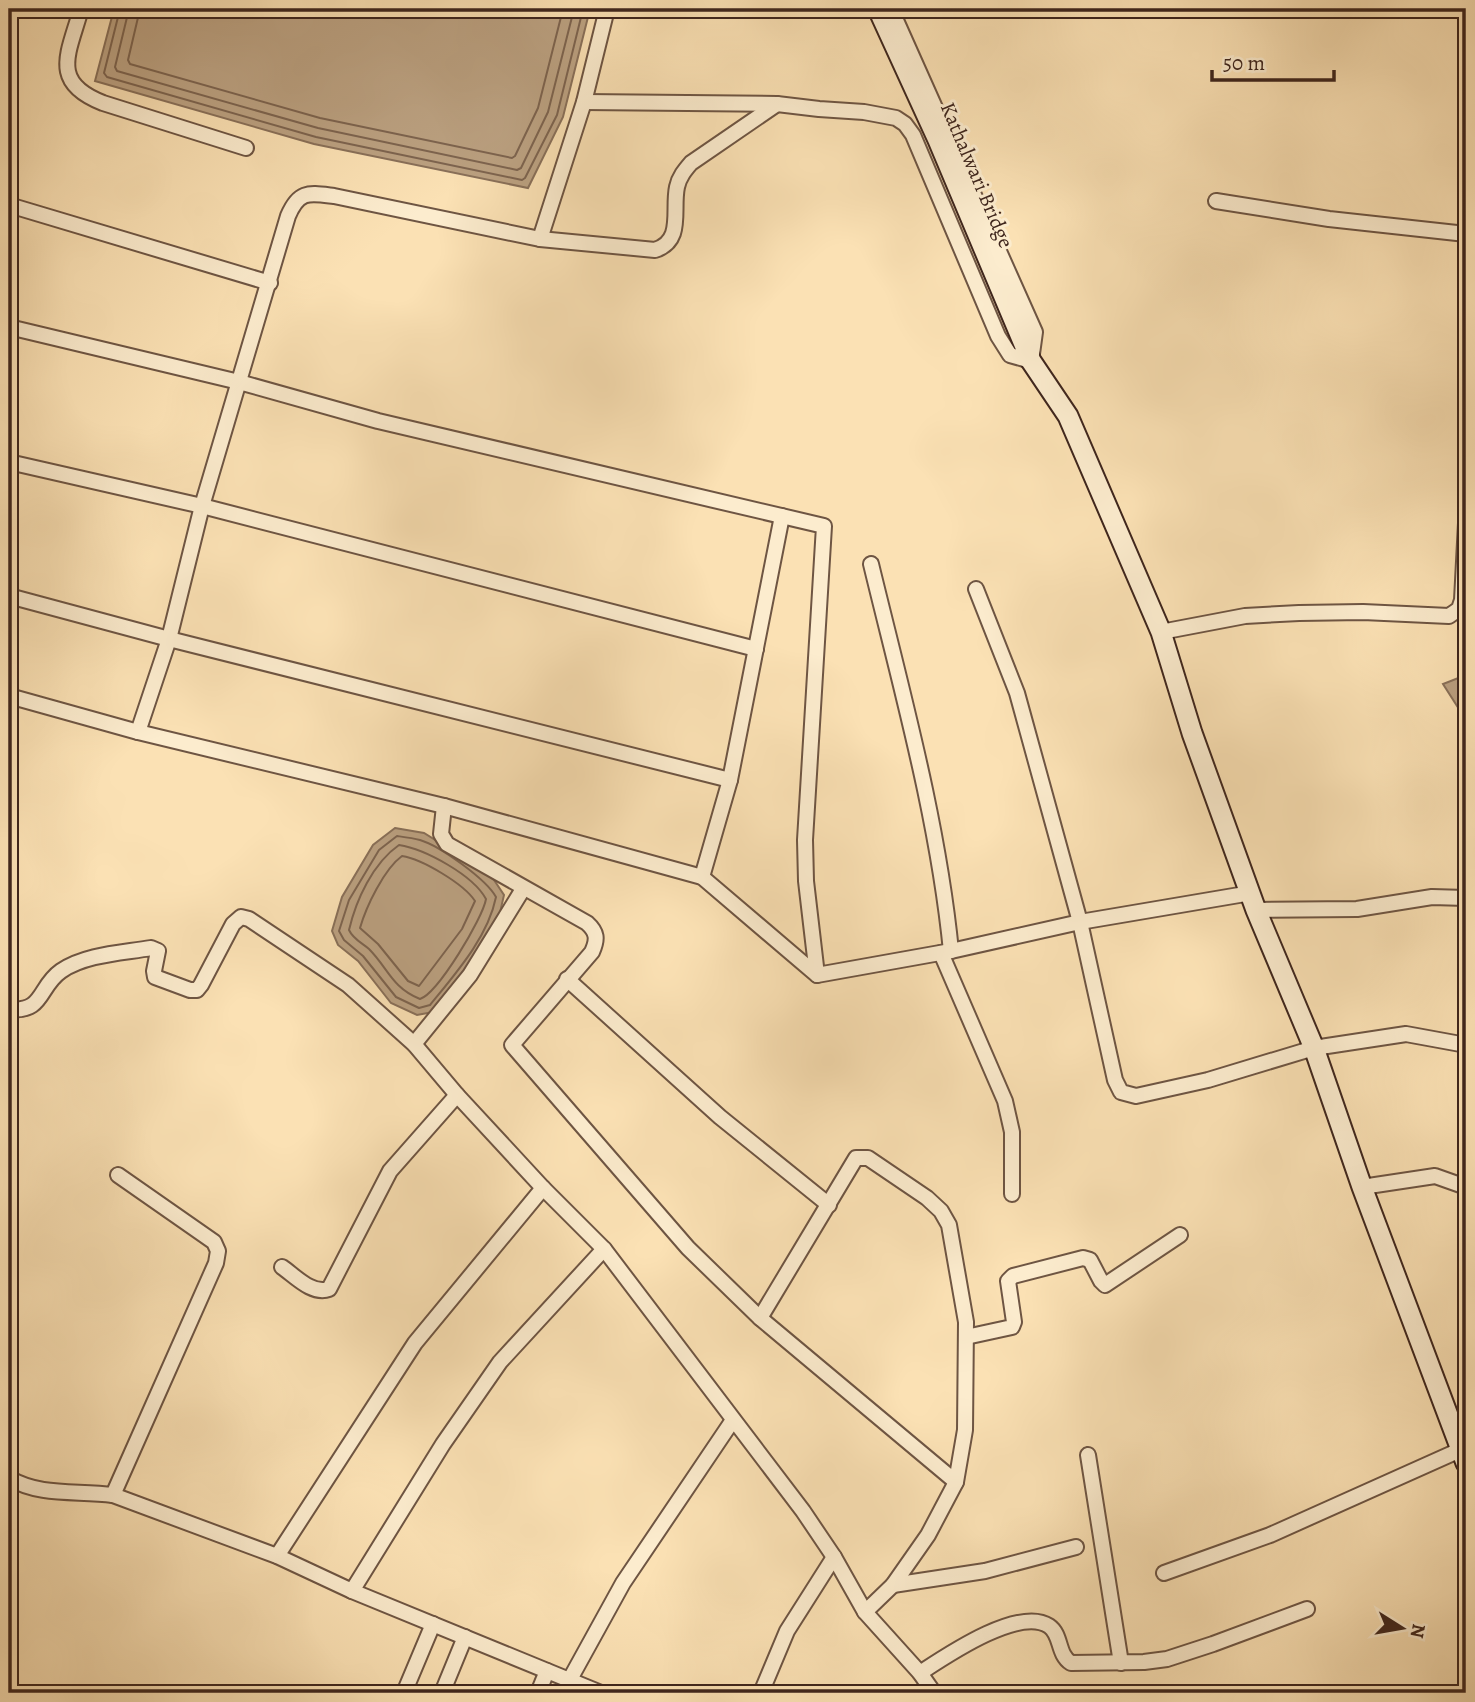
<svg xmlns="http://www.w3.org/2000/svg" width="1475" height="1702" font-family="Alegreya,serif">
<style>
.water{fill:#bba181;stroke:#897059;stroke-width:2}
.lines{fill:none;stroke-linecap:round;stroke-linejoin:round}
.shore{stroke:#7d644f;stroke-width:2}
.street-casing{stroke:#6e5543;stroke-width:18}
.secondary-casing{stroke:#3f261d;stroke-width:23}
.street{stroke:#fcecce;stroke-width:14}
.secondary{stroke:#fcecce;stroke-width:19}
.labels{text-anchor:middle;stroke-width:6;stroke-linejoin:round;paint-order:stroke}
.street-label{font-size:21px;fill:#3f261d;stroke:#fcecce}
</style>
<rect width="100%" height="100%" fill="#fbe1b4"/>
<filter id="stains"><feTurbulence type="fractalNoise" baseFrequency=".00286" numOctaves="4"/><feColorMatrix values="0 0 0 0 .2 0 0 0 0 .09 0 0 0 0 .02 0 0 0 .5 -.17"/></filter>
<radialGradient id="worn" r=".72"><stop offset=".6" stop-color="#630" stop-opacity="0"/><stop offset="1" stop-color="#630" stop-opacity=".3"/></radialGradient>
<g class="water">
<polygon points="114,9 590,9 563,117 528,188 314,144 95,81"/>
<polygon points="1466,675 1466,720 1443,684"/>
<polygon points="395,828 424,833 480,868 494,880 504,895 499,917 485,943 433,1012 417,1015 391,1003 358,961 338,945 332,931 342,897 373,845"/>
</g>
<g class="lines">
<g class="shore">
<polyline points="120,9 104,73 107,77 316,137 522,180 525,178 557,115 583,9"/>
<polyline points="129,9 115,67 117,71 318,128 517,170 521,168 548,112 574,9"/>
<polyline points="140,9 128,60 130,64 320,118 512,158 515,156 538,108 563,9"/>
<path d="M397,836c7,1 15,2 23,4 20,6 66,39 76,57 -8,40 -40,76 -66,108l-11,3 -23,-11 -33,-41 -19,-16 -5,-9 10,-31 30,-50z"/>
<path d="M399,845c26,4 74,30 87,54 -3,19 -48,94 -66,100 -28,-11 -32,-31 -51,-50 -7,-6 -16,-10 -20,-19 7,-30 24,-67 50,-85z"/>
<path d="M402,856c20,3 62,28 73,45l-13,28 -43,57 -11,-5 -30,-37 -18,-16c6,-21 24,-59 42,-72z"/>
</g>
<g class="street-casing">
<g id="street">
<path d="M81,9c-12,44 -32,73 22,94l143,45"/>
<polyline points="584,102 777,104 819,109 864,112 896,118 905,124 913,135 998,336 1010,355 1031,361 1035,332 891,9"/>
<polyline points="1216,201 1329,219 1466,234"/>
<polyline points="9,205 270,283"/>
<polyline points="540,239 584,102 607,9"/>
<polyline points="9,327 239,382 378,421 824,526 805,840 806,881 817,975"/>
<polyline points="9,462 202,506 756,649"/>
<path d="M871,564c31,128 67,256 80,387"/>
<polyline points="976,589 1017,693 1080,922 1115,1080 1121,1092 1136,1096 1208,1080 1314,1048 1406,1034 1466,1045"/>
<polyline points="9,596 169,639 730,780"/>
<polyline points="1161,632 1245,616 1299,613 1363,612 1449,616 1459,609 1462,600 1466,523"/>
<polyline points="9,696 138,732 444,806 702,877 817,975 951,951 1080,922 1251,893"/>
<path d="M138,732l31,-93 33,-133 86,-290c11,-26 21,-23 46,-20l206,43 115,11c29,-9 17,-40 22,-63 2,-10 8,-17 14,-24l86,-59"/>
<path d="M444,806l-3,28 6,10 140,79c10,9 11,16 5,29l-80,93 176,203 72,70 196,164"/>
<polyline points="702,877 730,780 782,516"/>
<polyline points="1256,910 1357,909 1432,897 1466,898"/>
<polyline points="941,953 1005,1101 1012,1132 1012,1194"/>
<polyline points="567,979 720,1117 829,1205"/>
<path d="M9,1009c35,4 29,-22 52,-38 25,-17 62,-18 90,-23l7,3 -4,20 1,6 35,13h7l4,-5 32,-61 8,-7 8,2 99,66 66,59 43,51 86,93 61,61 199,262 31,46 31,55 55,61 14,20"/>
<polyline points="414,1044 470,975 523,889"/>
<polyline points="1362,1187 1435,1176 1466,1187"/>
<path d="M282,1267c13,9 30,28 47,22l61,-118 67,-76"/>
<polyline points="760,1318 856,1158 868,1158 927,1198 941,1211 949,1225 966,1322 965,1430 956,1482 928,1535 893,1585 865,1612"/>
<polyline points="966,1337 1012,1327 1014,1322 1008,1281 1013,1276 1083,1258 1090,1260 1101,1281 1105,1285 1180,1235"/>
<polyline points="1088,1455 1121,1663"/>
<path d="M9,1478c32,19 68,12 104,17l164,61 75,35 249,102"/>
<polyline points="113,1495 216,1263 218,1251 214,1242 118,1175"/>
<polyline points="277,1556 415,1343 543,1188"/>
<polyline points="1164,1573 1270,1535 1460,1450"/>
<polyline points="893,1585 985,1571 1076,1547"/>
<polyline points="352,1591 443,1444 500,1362 604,1249"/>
<path d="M920,1673c26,-17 99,-67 129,-47 13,9 8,28 22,37l73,-1 23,-3 46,-15 94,-35"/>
<polyline points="569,1681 623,1583 733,1420"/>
<polyline points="404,1693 433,1624"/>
<polyline points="442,1693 465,1637"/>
<polyline points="538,1693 547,1671"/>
<polyline points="761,1693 787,1631 834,1557"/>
</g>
</g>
<g class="secondary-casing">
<polyline id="secondary" points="878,9 938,140 1031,361 1068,416 1161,632 1192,733 1256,910 1314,1048 1362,1187 1466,1463"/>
</g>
<use href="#street" class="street"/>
<use href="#secondary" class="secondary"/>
</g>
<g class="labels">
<g class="street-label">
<text transform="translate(977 175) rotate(67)" y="7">Kathalwari Bridge</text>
</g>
</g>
<rect width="1475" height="1702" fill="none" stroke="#fbe1b4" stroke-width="35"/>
<rect x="10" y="10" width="1454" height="1681" fill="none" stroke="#3f261d" stroke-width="3.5"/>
<rect x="18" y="18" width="1440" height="1667" fill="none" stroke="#3f261d" stroke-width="2"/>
<g transform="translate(1402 1628) rotate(101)" stroke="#fcecce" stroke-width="5" paint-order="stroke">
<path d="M0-5L12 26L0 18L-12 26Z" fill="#3f261d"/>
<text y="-10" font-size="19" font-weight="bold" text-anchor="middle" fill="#3f261d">N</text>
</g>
<path d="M1212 70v10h122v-10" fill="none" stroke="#3f261d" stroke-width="3.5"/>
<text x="1223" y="70" font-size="21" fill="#3f261d" stroke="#fcecce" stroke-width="5" paint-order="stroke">50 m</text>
<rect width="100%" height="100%" filter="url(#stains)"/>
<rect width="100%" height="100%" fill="url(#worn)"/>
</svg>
